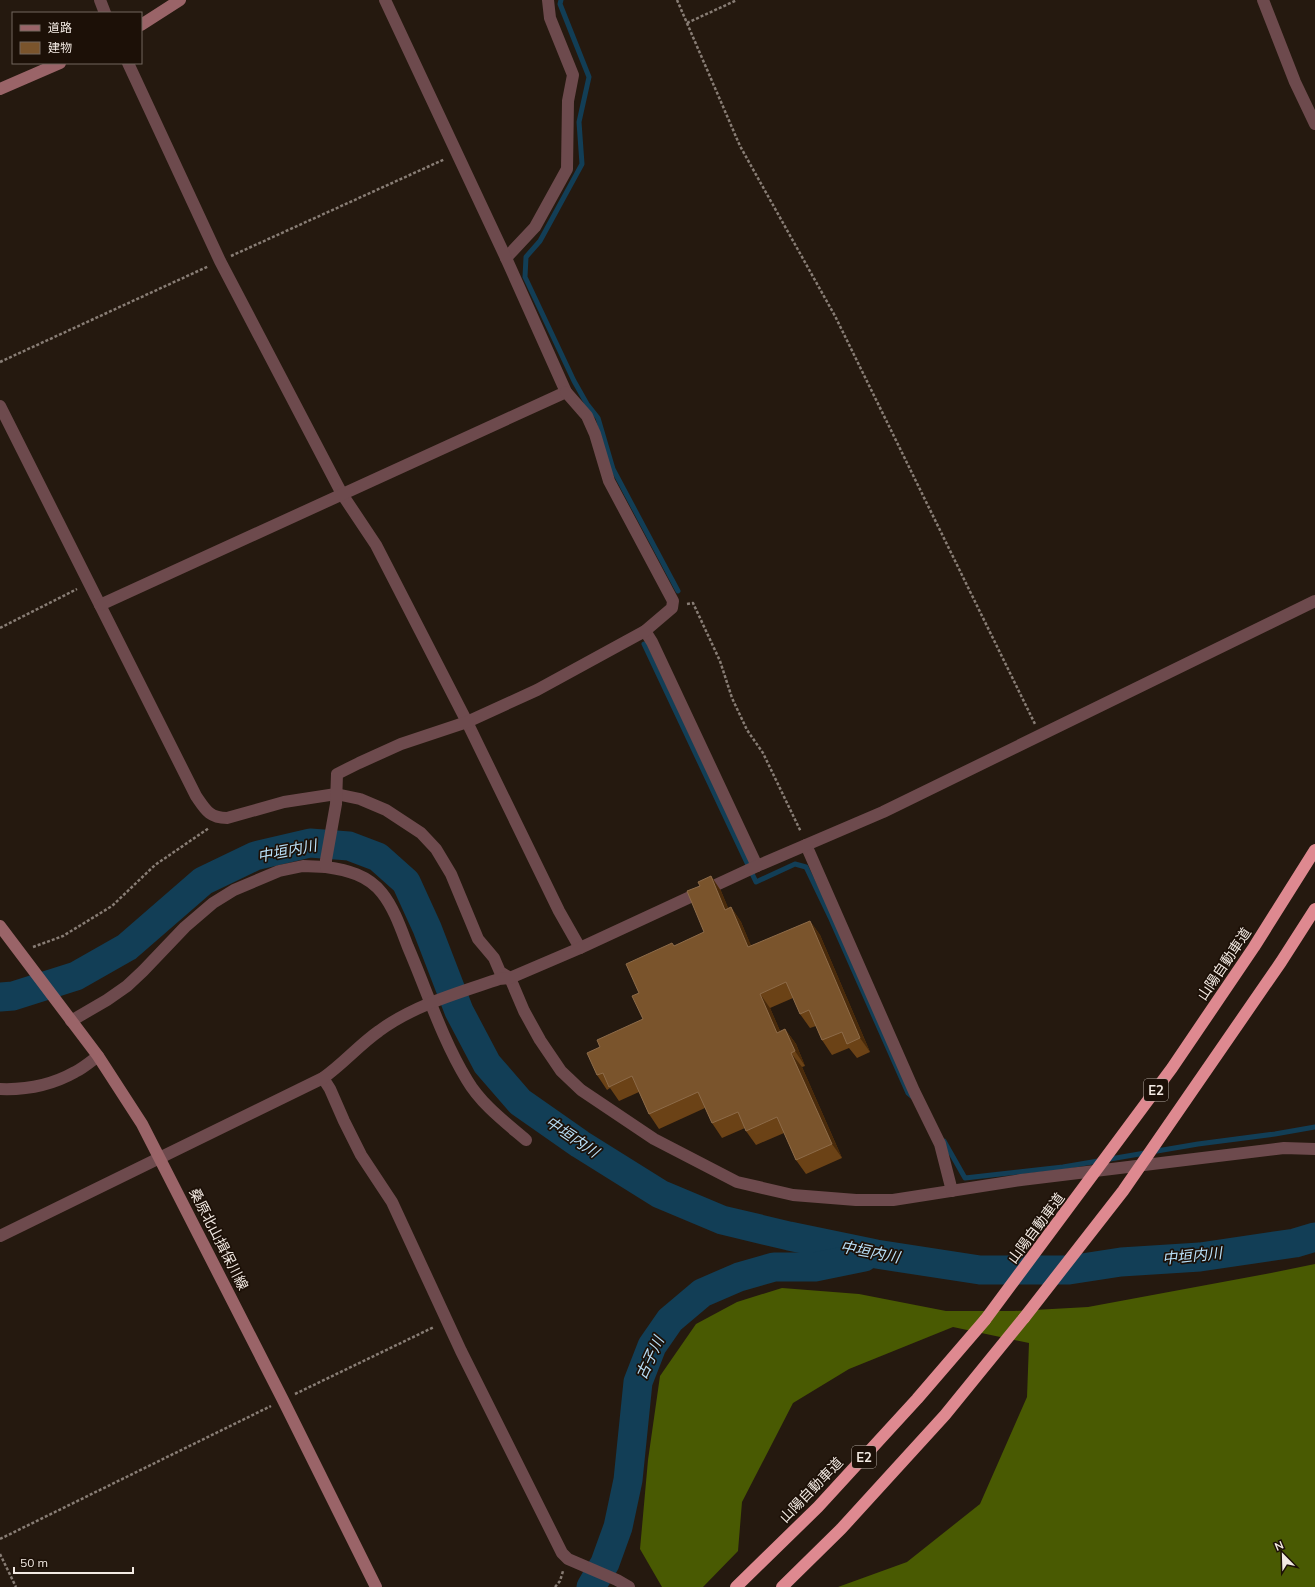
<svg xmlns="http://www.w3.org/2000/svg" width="1315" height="1587" font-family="Mulish,'Noto Sans JP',sans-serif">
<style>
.forest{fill:#495a02}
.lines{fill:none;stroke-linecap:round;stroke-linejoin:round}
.stream{stroke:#123e56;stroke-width:5}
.river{stroke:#123e56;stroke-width:29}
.path{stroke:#887d75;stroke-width:2.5;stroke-dasharray:3 2;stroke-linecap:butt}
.minor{stroke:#6d4a4d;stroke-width:12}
.secondary{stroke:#9a6468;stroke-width:12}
.motorway{stroke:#de8990;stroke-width:12}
.motorway-bridge{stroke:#de8990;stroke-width:12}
.wall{fill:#6b4216}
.shaded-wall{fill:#492a0a}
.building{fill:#7a542c;stroke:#8d6b49}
.labels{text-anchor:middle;stroke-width:3.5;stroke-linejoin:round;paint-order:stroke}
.shield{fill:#1c1007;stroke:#b2a9a1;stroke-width:1}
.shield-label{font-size:13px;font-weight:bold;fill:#f3eae3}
.street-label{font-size:14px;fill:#f3eae3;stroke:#1c1007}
.water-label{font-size:15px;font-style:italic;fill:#b9e0f9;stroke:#1c1007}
</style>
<rect width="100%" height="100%" fill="#25190f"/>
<polygon class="forest" points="1315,1264 1315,1587 838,1587 907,1562 980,1504 1027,1397 1029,1343 953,1327 849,1369 793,1403 742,1502 738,1551 703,1587 662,1587 640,1549 648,1460 660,1376 696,1324 737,1302 782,1288 859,1294 946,1311 1014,1311 1088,1307 1271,1273"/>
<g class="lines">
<g class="stream">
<polyline points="561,0 560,4 589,77 579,122 582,164 540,241 526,257 525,277 574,381 587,404 598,418 613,469 678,591"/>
<polyline points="644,644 756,882 795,864 806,867 831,919 908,1093 914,1098"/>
<polyline points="944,1141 965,1178 1063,1167 1198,1144 1275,1134 1315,1127"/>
</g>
<g class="river">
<polyline points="0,997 13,996 76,976 127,947 203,881 255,856 310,843 349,846 378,857 406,882 427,928 459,1011 487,1064 520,1102 580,1144 660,1194 722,1220 789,1236 876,1254 980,1270 1069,1270 1121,1262 1200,1257 1295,1243 1315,1237"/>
<polyline points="591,1587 605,1563 618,1527 628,1480 638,1382 652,1346 670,1320 702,1293 739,1277 774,1267 815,1267 864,1257"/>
</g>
<g class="path">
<polyline points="677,0 740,146 835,316 1035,724"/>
<polyline points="687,23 737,0"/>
<polyline points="231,256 445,159"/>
<polyline points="0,362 209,266"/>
<polyline points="687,604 693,603 720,661 732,698 747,730 763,753 801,832"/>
<polyline points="0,628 77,589"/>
<polyline points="33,947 63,936 112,906 155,865 209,828"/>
<polyline points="295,1394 434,1327"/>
<polyline points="0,1539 271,1406"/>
<polyline points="0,1554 16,1587"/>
<polyline points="555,1587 560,1581 563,1571"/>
</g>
<g class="minor">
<polyline points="100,0 105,13"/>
<polyline points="1263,0 1295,82 1315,124"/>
<polyline points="128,63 220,261 342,494 376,545 467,722 559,911 580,948"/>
<polyline points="506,258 535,227 567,169 568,101 573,75 550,18 548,0"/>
<path d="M0,406l196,390c9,13 13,22 31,22l57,-16 52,-8 24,5 26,11 35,23 15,16 15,25 27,65 16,19 6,14 10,6 14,33 16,29 21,31 20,19 73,49 83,43 56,13 63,5h37l128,-20 263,-32 31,1"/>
<polyline points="100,605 566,392 506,258 385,0"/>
<polyline points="645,631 652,642 757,866"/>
<polyline points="806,845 914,1091 940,1144 952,1191"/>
<polyline points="71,1021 107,1000 127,986 143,971 185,927 213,903 234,890 279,871 303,866 326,867"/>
<polyline points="323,1078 330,1089 344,1121 361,1155 392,1202 461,1351 562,1553 568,1559 617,1580 629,1587"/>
<path d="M0,1089c26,1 52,-4 75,-17 8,-4 15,-10 23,-16"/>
<path d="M526,1140c-21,-18 -45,-36 -59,-60 -25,-41 -40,-89 -59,-133 -7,-18 -14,-39 -26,-54 -14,-18 -35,-23 -56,-26v-7l10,-56 1,-30 22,-11 42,-19 66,-22 70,-32 108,-59 27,-23 1,-7 -64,-120 -14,-47 -8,-18 -21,-24"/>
<path d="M0,1236l323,-158c20,-14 36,-33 56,-47 35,-26 79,-38 120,-52l11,-1 70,-30 177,-82 126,-54 432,-211"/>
</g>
<g class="secondary">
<polyline points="141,25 180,0"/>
<polyline points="0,89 60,63"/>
<polyline points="0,926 98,1056 142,1124 283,1400 376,1587"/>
</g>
<g class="motorway">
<polyline points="736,1587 818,1507 917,1399 985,1320"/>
<polyline points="782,1587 841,1529 945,1415 1024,1318"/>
</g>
<g class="motorway-bridge">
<polyline points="1024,1318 1123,1191 1281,962 1315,909"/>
<polyline points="985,1320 1172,1068 1254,947 1315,850"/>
</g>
</g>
<polygon class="wall" points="711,876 721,891 728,908 731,907 741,922 751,946 810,921 820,935 870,1052 857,1058 849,1048 832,1055 822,1040 816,1026 810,1028 800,1014 793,998 770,1008 780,1031 785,1029 796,1044 805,1066 802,1067 842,1158 806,1174 796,1160 784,1133 756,1145 746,1131 745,1128 722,1138 712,1123 705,1108 659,1129 649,1114 639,1092 619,1101 610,1088 607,1090 597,1075 600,1047 643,1019 639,993 674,946 704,932 700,886"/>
<g class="shaded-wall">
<polygon points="711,876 721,891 735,924 725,910"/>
<polygon points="731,907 741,922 758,962 748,947"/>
<polygon points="810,921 820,935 870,1052 860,1038"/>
<polygon points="760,994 770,1008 787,1047 777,1033"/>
<polygon points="785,1029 796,1044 805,1066 795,1051"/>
<polygon points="791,1053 802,1067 842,1158 832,1144"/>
</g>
<polygon class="building" points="711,876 725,910 731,907 748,947 810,921 860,1038 847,1044 842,1032 822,1040 809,1010 800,1014 786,982 760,994 777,1033 785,1029 795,1051 791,1053 832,1144 796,1160 777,1117 746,1131 738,1112 712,1123 698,1092 649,1114 632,1076 609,1087 603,1073 597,1075 587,1053 600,1047 597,1040 643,1019 632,996 639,993 626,964 672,943 674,946 704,932 687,891 700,886 698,882"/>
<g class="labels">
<g class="shield">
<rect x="1144" y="1079" width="24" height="22" rx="3"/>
<rect x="852" y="1446" width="24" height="22" rx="3"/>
</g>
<g class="shield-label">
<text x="1156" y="1095">E2</text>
<text x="864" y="1462">E2</text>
</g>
<g class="street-label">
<text transform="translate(1224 964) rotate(-56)" y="5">山陽自動車道</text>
<text transform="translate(1036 1228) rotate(-53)" y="5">山陽自動車道</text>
<text transform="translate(219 1239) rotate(63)" y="5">桑原北山揖保川線</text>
<text transform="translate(811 1490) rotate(-46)" y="5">山陽自動車道</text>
</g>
<g class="water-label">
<text transform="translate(287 851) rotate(-11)" y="5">中垣内川</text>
<text transform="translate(572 1137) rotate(34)" y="5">中垣内川</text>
<text transform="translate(870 1252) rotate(11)" y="5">中垣内川</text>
<text transform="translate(1192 1256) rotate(-6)" y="5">中垣内川</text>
<text transform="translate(650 1358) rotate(-65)" y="5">古子川</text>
</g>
</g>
<rect x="12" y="12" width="130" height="52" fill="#1c1007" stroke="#72675f"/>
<rect x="20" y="25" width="20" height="6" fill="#9a6468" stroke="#72675f"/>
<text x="48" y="32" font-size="12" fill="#f3eae3">道路</text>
<rect x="20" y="42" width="20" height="12" fill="#7a542c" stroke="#72675f"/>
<text x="48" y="52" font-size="12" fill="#f3eae3">建物</text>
<g transform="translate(1283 1555) rotate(337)" stroke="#1c1007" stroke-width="3" paint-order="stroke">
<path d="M0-3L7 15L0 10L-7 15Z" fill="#f3eae3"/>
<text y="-6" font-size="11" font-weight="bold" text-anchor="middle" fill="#f3eae3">N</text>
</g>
<path d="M14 1567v6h119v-6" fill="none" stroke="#f3eae3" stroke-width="2"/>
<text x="20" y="1567" font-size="12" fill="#f3eae3" stroke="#1c1007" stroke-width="3" paint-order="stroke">50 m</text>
</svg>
